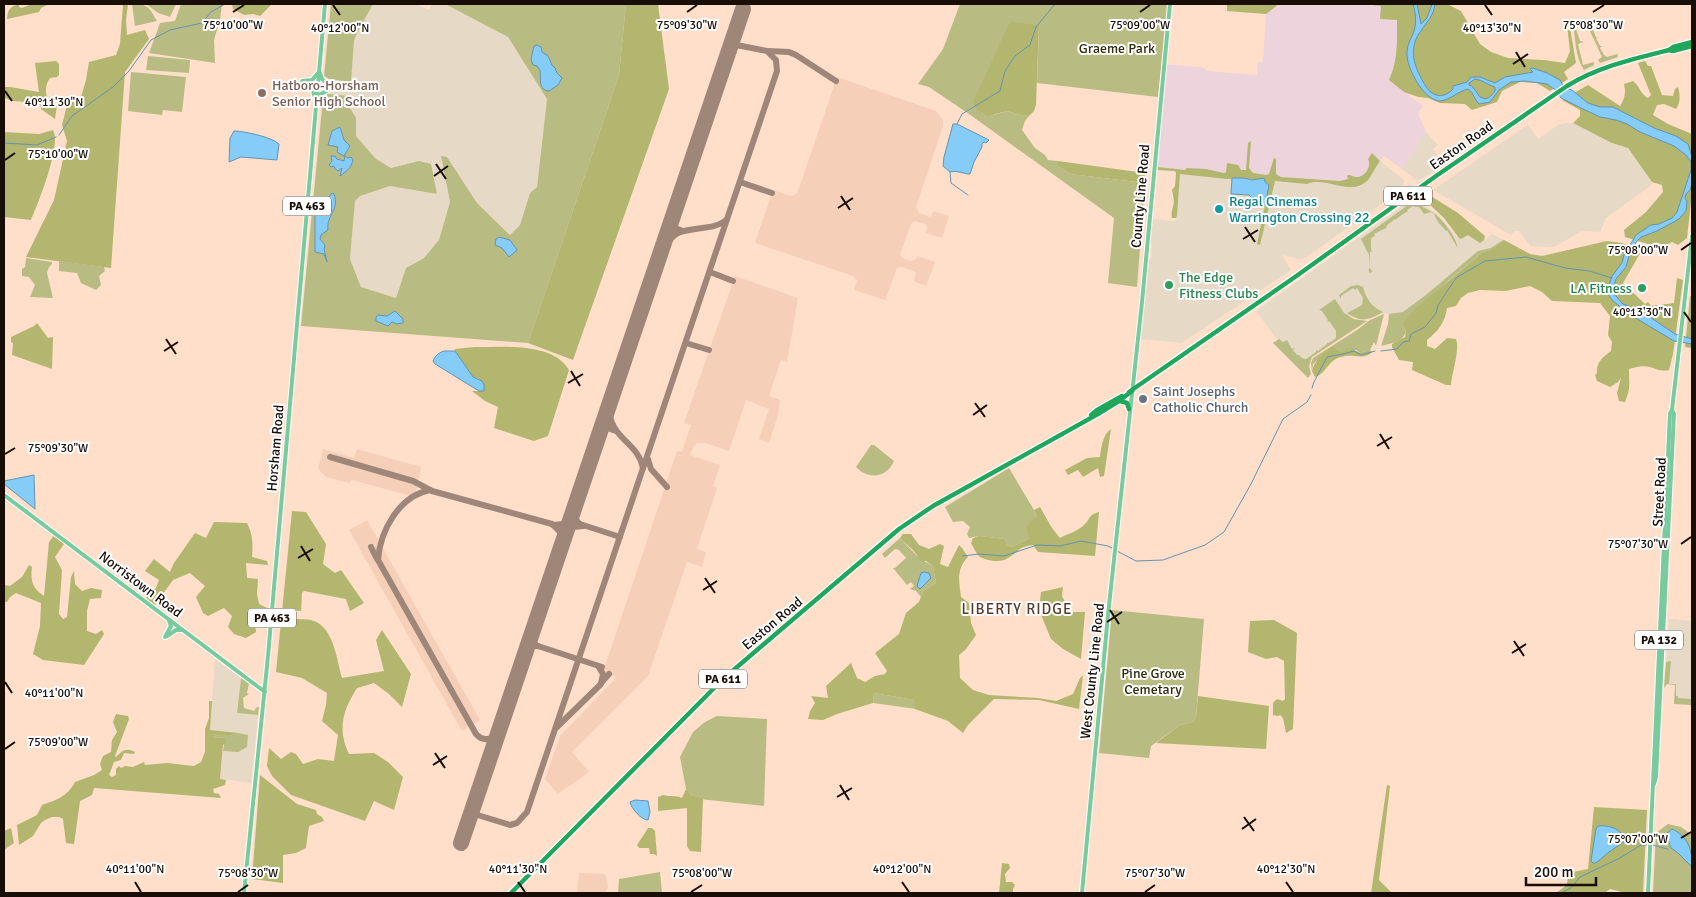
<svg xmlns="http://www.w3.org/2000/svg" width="1696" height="897" font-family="Signika,sans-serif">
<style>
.commercial{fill:#e6dac6}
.industrial{fill:#edd4dc}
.built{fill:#f6cfb8}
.green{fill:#b9bc82}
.forest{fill:#b3b66e}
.water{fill:#85cdf8;stroke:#6493b0;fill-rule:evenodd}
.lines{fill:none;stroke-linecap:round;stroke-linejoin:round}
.stream{stroke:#6493b0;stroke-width:1}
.taxiway{stroke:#9e8678;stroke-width:6}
.runway{stroke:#9e8678;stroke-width:16}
.major-casing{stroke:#fff;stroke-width:6}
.highway-casing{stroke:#fff;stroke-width:7}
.major{stroke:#79ca9d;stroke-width:4}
.highway{stroke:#20a75c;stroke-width:4.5}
.ticks{fill:none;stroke:#180d07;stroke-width:2}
.education-dot{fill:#8d6e63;stroke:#fff;stroke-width:2}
.culture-dot{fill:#0f9aa8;stroke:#fff;stroke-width:2}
.leisure-dot{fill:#2e9e5b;stroke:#fff;stroke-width:2}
.worship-dot{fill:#6b7280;stroke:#fff;stroke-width:2}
.labels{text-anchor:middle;stroke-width:4;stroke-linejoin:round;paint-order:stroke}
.shield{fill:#fff;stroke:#5d5651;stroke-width:1}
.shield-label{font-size:12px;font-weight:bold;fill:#180d07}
.park-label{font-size:14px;fill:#2e2e0e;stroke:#fff}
.education-label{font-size:14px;fill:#785e54;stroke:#fff;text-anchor:start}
.street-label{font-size:14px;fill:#180d07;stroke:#fff}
.culture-label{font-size:14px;fill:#0d838f;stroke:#fff;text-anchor:start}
.leisure-label{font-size:14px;fill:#27864d;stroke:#fff;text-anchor:start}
.worship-label{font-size:14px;fill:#5b616d;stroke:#fff;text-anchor:start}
.neighbourhood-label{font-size:15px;letter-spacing:1px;fill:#543a2a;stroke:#fff}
.ticks-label{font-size:12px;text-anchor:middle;fill:#180d07;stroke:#fff;stroke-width:4;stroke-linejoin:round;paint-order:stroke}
</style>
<rect width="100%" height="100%" fill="#ffdeca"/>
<g class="commercial">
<polygon points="373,4 415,4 429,10 432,4 445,4 508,37 547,99 537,187 530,193 520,225 511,235 477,203 447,157 441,156 450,202 439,241 424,258 406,268 397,298 361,287 350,259 355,201 360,196 390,186 437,194 419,161 391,168 375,159 356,136 356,118 350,108 349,96 328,94 329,79 351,82 354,41 357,33"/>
<polygon points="1565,123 1573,123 1612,143 1627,147 1653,184 1606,218 1600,232 1582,231 1554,247 1530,246 1519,231 1515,231 1511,235 1433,190 1528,125 1538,139 1558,125"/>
<polygon points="1426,132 1438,145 1433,149 1443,165 1418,181 1402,169 1416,143"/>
<polygon points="1380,161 1404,180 1403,189 1302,260 1282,255 1291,270 1182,343 1140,339 1148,262 1151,258 1152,246 1149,241 1151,219 1176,221 1179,171 1235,176 1234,192 1271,179 1345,184 1365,179"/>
<polygon points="1415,197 1418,202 1438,214 1455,235 1459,238 1461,239 1468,235 1480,243 1492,234 1504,240 1407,315 1373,313 1366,305 1341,322 1347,331 1302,363 1276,338 1256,311"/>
<polygon points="1669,619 1692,621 1692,705 1674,704 1675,685 1665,684"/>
<polygon points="215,659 241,678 237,713 258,715 251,783 220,779 223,751 238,752 210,730"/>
</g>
<polygon class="industrial" points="1279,4 1338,4 1381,6 1397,20 1397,52 1395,69 1389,80 1423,106 1418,114 1426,132 1417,143 1418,148 1402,169 1384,156 1365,179 1345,184 1305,182 1155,170 1164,64 1202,67 1208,71 1257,75 1258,62 1263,62 1266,14"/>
<g class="built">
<polygon points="837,77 936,111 943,120 943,126 916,207 919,213 931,217 933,211 949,216 942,238 926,233 927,228 926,224 914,221 911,224 900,254 902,258 911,261 916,259 917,256 935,262 926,286 915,282 914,280 916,272 902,267 897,268 885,300 854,290 857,280 853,276 755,243 773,190 791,196 796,194 798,191"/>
<polygon points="735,276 798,298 787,362 781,360 769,396 780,400 778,415 769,443 759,439 769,409 746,400 729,451 705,443 697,443 693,447 690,455 720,465 713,486 717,488 697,549 706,552 702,567 687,562 648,676 572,752 589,772 558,794 545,779 560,736 617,677 603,672 677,451 682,452 691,425 684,423"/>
<polygon points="323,449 354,458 357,449 421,467 415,497 352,480 349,483 326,477 318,469"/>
<polygon points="367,520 480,720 462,731 349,530"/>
<polygon points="579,873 605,874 608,887 605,893 577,893"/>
</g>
<g class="green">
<path d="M132,4c16,0 17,3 25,17l-22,5z"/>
<polygon points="146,4 176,4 170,17 158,13"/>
<polygon points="181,4 222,4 220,20 214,40 215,63 149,53 160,23 175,21"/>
<polygon points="331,4 373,4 357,33 354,41 351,82 329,79 324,76"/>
<polygon points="445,4 626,4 619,75 528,343 301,326 323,98 328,94 349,96 350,108 356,118 356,136 376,159 391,168 419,161 431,164 437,194 390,186 360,196 355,201 350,259 361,287 396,298 406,268 424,258 439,240 450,202 441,156 447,157 477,203 510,235 520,225 530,193 537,187 547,99 508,37"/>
<polygon points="960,4 1168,4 1158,97 1037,83 1039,26 993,115 1007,111 1021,115 1029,116 1025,121 1022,130 1035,148 1045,155 1048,160 1058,161 1058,166 1070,174 1145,183 1137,287 1108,283 1114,218 969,114 929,87 918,84 943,49"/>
<path d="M1573,20l21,2v3l-1,-2h-9l-1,2 -1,-2 -4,-1 -3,4 5,15 4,1 -6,2 5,21 11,-3v3l-10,5c-9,-13 -9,-34 -11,-50z"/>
<polygon points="1587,28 1594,29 1593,30 1596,37 1598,37 1596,38 1600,46 1602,46 1600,48 1604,55 1607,57 1617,54 1617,52 1618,57 1600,63 1598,60 1602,57 1589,29"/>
<polygon points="148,56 190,60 189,73 146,70"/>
<polygon points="131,72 186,77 182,112 163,110 162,115 128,111"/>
<path d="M1415,200c5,7 13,9 20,14 7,5 23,25 22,33l-10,-17 -1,1 -8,-9 -4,-8 -3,-2 -7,2 -5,-7h-4l-2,-1 -6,4 1,2h-2l-10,7 1,1 -2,-1 -8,6 -1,3 -12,6 1,2 -4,2v12l2,1 -3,1 -1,16 2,1 1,3 -3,1v-18l-8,-16z"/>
<path d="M1503,240h1l-13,10 -8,2 -34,28 -41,38 -6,6 4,7c-3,12 -15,12 -25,15l7,-22 1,-10 14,-2 23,-17 52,-44 13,-3z"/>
<polygon points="26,258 52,262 52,264 49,267 47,273 53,298 30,297 35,285 29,277 22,276 22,269 25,267"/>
<polygon points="59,261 104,267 105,271 99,276 101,285 96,290 81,283 77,273 59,271"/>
<path d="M1358,285l5,2c3,12 9,20 20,25 -13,8 -22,11 -36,1l15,-8 1,-7 -6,-10 -2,2 -2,-2 -12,8v3l-2,-4 12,-9z"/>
<polygon points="1335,299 1344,313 1354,319 1367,321 1312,357 1309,366 1311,374 1308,378 1273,343 1279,339 1283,342 1287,340 1292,349 1295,348 1293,350 1297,355 1299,355 1302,358 1306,359 1316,352 1316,350 1318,351 1327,344 1327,343 1329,343 1336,338 1336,331 1329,321 1327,322 1328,320 1322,311 1319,310"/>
<polygon points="1384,314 1376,346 1374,342 1370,350 1360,353 1356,350 1342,352 1333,346 1313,364 1312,371 1311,363 1313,358 1357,330 1370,320"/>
<path d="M871,445h3l20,16c-7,17 -26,19 -38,6z"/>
<polygon points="1009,468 1034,510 1037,517 1029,538 1012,547 1007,545 1005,539 979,536 969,538 967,534 970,527 963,521 953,522 945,507"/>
<polygon points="900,538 919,558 933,566 936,583 923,591 921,597 916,591 910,589 914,586 911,582 907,585 893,568 895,568 906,558 899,550 895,549 885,558 882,554"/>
<polygon points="1112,610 1204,619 1196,717 1192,722 1180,725 1151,746 1149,758 1099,753"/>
<polygon points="1671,661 1669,684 1676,684 1676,696 1678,696 1678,698 1692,699 1691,705 1674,704 1675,685 1667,684 1664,688 1666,662"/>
<polygon points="241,678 249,683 247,693 249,694 243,698 244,708 254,711 257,707 259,707 258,715 237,713"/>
<polygon points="874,693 914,700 916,709 873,703"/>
<polygon points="717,716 767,719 764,806 700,799 691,795 686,789 680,757 693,732 705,722"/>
<polygon points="213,733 229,736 238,733 248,735 247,747 238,752 223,751 225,738 213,737"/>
<polygon points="1668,824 1681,827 1692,835 1692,893 1653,893 1656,833"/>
<polygon points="660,872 662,893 618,893 619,879"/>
</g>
<g class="forest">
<path d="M19,4v3l3,1 10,-4h17l-8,4 -2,4 -32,7c1,-9 2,-12 12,-15z"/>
<polygon points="123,4 128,4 126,20 127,35 145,30 149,39 125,72 111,268 26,257 54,200 67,141 62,125 67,105 81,97 86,80 89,62 116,55 120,44"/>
<polygon points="232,4 272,4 260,16 253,14 244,15 233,9"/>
<polygon points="626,4 658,4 669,89 573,360 528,343 619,75"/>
<polygon points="1227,4 1279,4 1266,14 1227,11"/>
<path d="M1362,4h85l14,7 19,33 11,8 17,6 36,2 21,3 5,-12 -3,-26 2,-3 7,41 -12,9 4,7 -18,12 -13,-8 -17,-1 -18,9 -5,11 -25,8 -7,-6 -25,-1 -12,-5 -10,-1 -14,-5 -15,-12c9,-19 8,-39 8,-60l-17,-1 1,-13z"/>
<polygon points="1010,22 1039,25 1036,105 1034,111 1029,116 1021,115 1007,111 988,116 977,110 973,102"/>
<path d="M56,61l3,3v11l-2,2 -7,1c-6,7 -5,20 1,27h6l-2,14 -14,-10 -1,-8c-9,1 -30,2 -36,-4v-10h6l29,5 -4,-29z"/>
<path d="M1645,61l3,5h3l11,29 11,1 2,-7 3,-2c2,8 3,15 -2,22l-12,-5 -7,1 -4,10 15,9 24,10v59l-5,45 -9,7 -6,-3 -11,6 -36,-11 -1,-7 22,-18 17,-20 -1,-7 -10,-3 -24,-34 -16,-5 -39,-20 7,-7v-6l-18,-10 26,-15 32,21c5,-8 6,-13 4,-22l9,-3c7,5 7,13 15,17l3,-3 -13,-32z"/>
<path d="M53,130c9,14 -15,74 -22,90l-27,-3v-85l35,2z"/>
<path d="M1251,141l-2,27 4,5 13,2 3,-1 5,-16 2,1v15l5,3 59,4 8,-2 -1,-3 1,-1c3,0 6,2 8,2 9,1 16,-11 12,-18l4,-6 8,8c-5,6 -8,15 -13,20 -18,16 -41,-5 -60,3l-32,-3 -15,64 -3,-1 12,-58 -4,-4 -21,-4 -17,1 -47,-5 -3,41 -1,3h-4c-1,-6 0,-6 1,-12 2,-4 0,-11 -1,-16l3,-4 1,-13 -1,-2 -17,-1v-3l27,3 2,-2 19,1 18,4 2,-1 1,-9 11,2 3,5h5l2,-27z"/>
<polygon points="1058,161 1145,173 1145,183 1070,174 1058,166"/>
<polygon points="1426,193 1458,213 1485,236 1484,240 1480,243 1468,235 1461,239 1459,238 1444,218 1426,201 1423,195"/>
<path d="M1504,240l26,14 12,2 65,-15 15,2 20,7 -19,33 22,21 3,-2 3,4 23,-3 3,-25 6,2 -10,74 -4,16c-8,2 -12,-1 -19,-3 -8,-2 -14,0 -21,2 0,15 2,18 -4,33l-6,-1 -2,-8 4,-15 -3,4 -8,5 -13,-6 -2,-6 2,-2c-1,-11 6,-16 14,-22l1,-9 -4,-7 2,-19 -10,-13 -48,-2 -10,-9 -12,-6 -24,5 -26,-1 -12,3 -7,5 -5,8 -9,2c-2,15 -9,23 -20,32v6l8,3 12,-11 9,1c4,11 -4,33 -5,46h-5l-34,-15 1,-8 -14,-2 -7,-13v-3l13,-7 1,-6 -4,-7 12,-14 69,-58 8,-2z"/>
<polygon points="1690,296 1692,297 1692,348 1685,347"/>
<polygon points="37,323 48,338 53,337 52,369 12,355 13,343 11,342 11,337 34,326"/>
<path d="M1333,346l9,6 10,-3 8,4 10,-3 2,2c-8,9 -20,1 -31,5 -13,3 -15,17 -26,20l-3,-6c3,-12 12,-18 21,-25z"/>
<path d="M475,347c28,0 78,-5 94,23l-21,66 -14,5 -40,-13 4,-21 -13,-6 -13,-10 -27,-7 27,7h12l-5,-12 -6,-2 -18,-26v-2z"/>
<path d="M1111,429l-7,47 -4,1 -2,-9 -15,9 -5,-7 -10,5 -3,-5 22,-12 13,-1c1,-9 3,-23 11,-28z"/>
<path d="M1040,507l12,21 8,10c7,-4 19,-7 25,-14 6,-6 3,-9 14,-12l-4,44 -57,-4 -5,-7c-16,2 -13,6 -25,13 -6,5 -21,3 -28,-1 -4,-3 -6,-9 -9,-14l2,-5 6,-2 26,3 2,6 5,2 17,-9c-5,-12 -2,-13 8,-21l-3,-7z"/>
<path d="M292,511l14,1 20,32 -3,20 12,9 6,-3 23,33 -14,8 -4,-12 -42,-8 -2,2 -1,18 -14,-1 -1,8c9,2 20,0 28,3 20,7 23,40 28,57l42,-7 -8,-31 6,-10 29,44 -9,33 -13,-13 -15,-11 -17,5c-14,22 -20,41 -8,66l25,-1 14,9 15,15 -9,33 -20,-9 -9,20 -74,-26 -19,-19 -5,-10 2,-18 12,11 10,-7 5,2 7,10 15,-5 16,2 4,-26 -16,-14 4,-16 1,-12 -25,-15 -26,-6z"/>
<path d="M214,522l33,1c6,12 6,21 5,34l15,4 1,4 -22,-2 1,15 11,1 -1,15 2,10 8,4 -3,11 -9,4 1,9 -10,6 -12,-4 -6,-7 4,-11 -8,-8 -16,8 -5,-3 -7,-16 9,-11 -15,-13 -17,7 -18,25 -9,-7 10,-10 3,-8 -14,-9 9,-12 16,13 4,-9 21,-30 11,5z"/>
<path d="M56,533l10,8 -11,16 7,13 -3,44 4,5 4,-2 4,-40 3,-6 1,13 7,7 9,-3 11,2 -1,8 -11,1 -3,12v20l9,3 6,-4 2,4 -20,31 -41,-5 -10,-6 7,-28 1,-23 -25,-10 -6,4 -3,5h-3v-17l6,1 12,-9 7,-12 3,2c-2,14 1,22 12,29l5,-54z"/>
<path d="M903,534h8l8,11 10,4 11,-5 4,2 -4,18 8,3 11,-22 3,3 6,9c-12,12 -9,25 -7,40l8,6 2,20 5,12 -10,14 -7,6 1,23 13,12 16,5 49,3 18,3 17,-7 7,-16 3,-3 -4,34 -40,-9 -45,-1 -26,26 -5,8 -15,-12 -33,-12 -1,-9 -40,-7 -1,10 -36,11 -14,6 -15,-1 2,-8 5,-8 -4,-7 17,2 -2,-12 25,-23 6,15 8,4 10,-6 10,-2 2,-3 -12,-18 24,-19 7,-21 13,-11 4,-11 13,-8 -3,-17 -7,-5h-6c-3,-9 -13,-16 -20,-23z"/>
<polygon points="1063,587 1062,596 1070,612 1085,612 1081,659 1063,649 1051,639 1039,610 1041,592"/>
<polygon points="1274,620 1297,633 1293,729 1286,733 1283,718 1280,715 1278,716 1273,715 1273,703 1277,699 1283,701 1285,699 1284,661 1277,657 1266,659 1248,652 1250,621"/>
<polygon points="1198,696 1269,706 1266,749 1156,743 1180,725 1192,722 1196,717"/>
<path d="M209,701h3l-2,29 28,3 -9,3 -16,-2v3l12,1 1,5 -3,2 -3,34 6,1 -1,5 -12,4 1,4 5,1 2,4 -127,-10 -2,7 -12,6 -6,43 -8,-1 -3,-24 -4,-2h-7l-7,3 -4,3 -8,13 -14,9 -2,-20 20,-10 5,-10c14,-5 25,-8 33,-23l19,-7 8,-5 -2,-6 3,-8 8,-4 1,-12 5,-8 -4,-10 3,-8 12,2 1,3 -14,37 1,1c6,-6 10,-10 19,-5l-1,2 -10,-1 -3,7 -7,2 -5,13 3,2 4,-2v-6l3,-3 2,2 4,-2 8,1 11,-5 1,3 22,-2 27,3 7,-4 4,-10v-23l4,-11z"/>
<polygon points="260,775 297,804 316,810 317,814 322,817 324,821 309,826 306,848 296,853 283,855 283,883 252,879"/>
<polygon points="1387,785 1390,786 1379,880 1392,893 1371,893"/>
<path d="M686,789l5,6 12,4 -2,53 -11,-1 -3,-5v-38l-29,3v-14l5,-2c7,2 13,0 19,3z"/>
<polygon points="1594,807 1647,810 1643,893 1626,893 1610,889 1605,893 1556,893 1567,885 1568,873 1588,869"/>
<polygon points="11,828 14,843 4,850 4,831"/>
<polygon points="648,828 652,828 655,831 657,856 654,854 650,854 649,848 639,848 637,845"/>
<polygon points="1002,863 1009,864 1010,868 1005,874 1006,882 1012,882 1015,885 1013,889 1013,893 999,893"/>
</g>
<g class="water">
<path d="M1413,4h4l4,20 6,-6 5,-14h3c-2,13 -7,16 -14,27 -12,15 -8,32 0,47 3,5 6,12 11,15 7,5 16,2 21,-4v-3l14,-4 4,-5h9l15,6 10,-6 28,-5 -3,-3 3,-1 14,5 13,7 4,7 8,3 16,13 12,4h13l41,21 22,8 12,8 4,13v26l-2,7 -4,4 -1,4 2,3 -1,10 -7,8 -22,12 -16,6 -4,4 -7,11 -4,15 -10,12 -3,9 1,6 9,10 18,7 34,23 17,5v5l-18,-3 -45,-27 -16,-13 -4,-5 -1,-7 4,-13 10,-13 2,-8 12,-20 15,-10 8,-1 13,-6 5,-6 14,-42v-8l-5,-7 -12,-9 -34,-14 -13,-8 -11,-4 -16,-3 -17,-8 -22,-11 -4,-7 -10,-7 -22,-3 -14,1 -12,8 -9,12 -11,2c-5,-5 -5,-11 -11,-15 -10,2 -17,11 -28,12 -16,0 -34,-34 -33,-48 0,-7 3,-13 6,-19 4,-10 3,-20 0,-30zM1475,79c8,1 12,6 20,8 1,6 -4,9 -9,12l-6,-2 -8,-11 -3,-1v-2z"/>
<path d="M537,45l4,2 1,5 6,4 4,9 3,3 2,5 5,5 -4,7 -9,6c-11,-1 -8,-12 -9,-21l-3,-4 -4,-1 -2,-6 3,-13z"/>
<path d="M953,124h4l32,16 -3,3 -2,-1 -2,2v3l-8,15 -4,12c-7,0 -12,-4 -20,-2l-7,-6 1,-9z"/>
<polygon points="340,127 344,140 350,146 344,156 337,152 338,147 328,145 332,131"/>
<path d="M234,131c9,0 38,6 45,13l-2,16 -36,-3 -12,5 1,-24z"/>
<path d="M331,156h4l2,3 7,2 1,-5 3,2 3,-1 2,3c-2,8 -6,11 -13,16l2,-8 -4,3 -3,-2 -1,-3 -3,1 -2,-2 3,-4z"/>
<polygon points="1232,178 1244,178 1252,180 1264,178 1265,182 1269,185 1265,206 1252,205 1253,199 1249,195 1231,194"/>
<path d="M332,193l2,1c6,16 -8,21 -6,36l-7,5 -1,4 5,6 -1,4 3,13 -3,-8 -9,-2v-43l1,-3 3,-1 8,3 3,-6 -1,-5z"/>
<polygon points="499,237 510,240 517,250 509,257 502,248 495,245 496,239"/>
<polygon points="395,311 403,319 403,323 397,324 392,322 388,326 376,321 376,317 378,315 387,316"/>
<path d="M444,351h11l18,26 9,4 2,4v6h-5l-44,-27 -2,-3c2,-5 5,-8 11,-10z"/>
<polygon points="34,475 35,509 4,484 4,481"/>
<polygon points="924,572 929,573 931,578 920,589 917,586 921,573"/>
<path d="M635,800l13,1 2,11 -2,8c-7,0 -17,-12 -18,-18z"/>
<path d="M1598,826c12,-1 19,2 27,11v4l-16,11 -13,11h-3l-2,-2 5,-32z"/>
<path d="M1672,829c15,7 20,19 20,36l-1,1 -13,-13 -7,-5 -5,-14z"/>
</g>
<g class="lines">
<g class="stream">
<polyline points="957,124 962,114 1000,91 1005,71 1015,56 1030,45 1036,27 1055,4"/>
<polyline points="59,135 72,116 113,87 129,71 151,40 170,30 202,23 211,12 225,4"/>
<polyline points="4,143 37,145 56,137"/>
<polyline points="950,172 951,183 968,195"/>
<polyline points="1381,351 1397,349 1403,342 1409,341 1411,334 1425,327 1436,313 1438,305 1456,278 1485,261 1526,257 1565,268 1589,271 1612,278"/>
<polyline points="1312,388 1314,382 1327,357 1343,354 1354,351 1361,355 1375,351"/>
<polyline points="1117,551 1136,561 1163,560 1205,545 1224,532 1251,484 1283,419 1307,402 1311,395"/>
<polyline points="963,556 979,554 1004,556 1037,545 1060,546 1081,541 1108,546 1114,549"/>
<polyline points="1652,845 1668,849"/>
<polyline points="1561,893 1571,888 1580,877 1620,858 1641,845 1648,845"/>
</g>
<g class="taxiway">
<polyline points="768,51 789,52 796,55 836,81"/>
<polyline points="740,182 772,193"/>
<polyline points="672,221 675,228 683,231"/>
<path d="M663,247c5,-5 9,-11 15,-14 15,-7 37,-2 49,-14"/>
<polyline points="710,272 733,281"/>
<polyline points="686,343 709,350"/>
<path d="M609,405c-1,34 29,36 34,63"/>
<polyline points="600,433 607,428 616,431"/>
<polyline points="330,457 413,481 432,491 552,524 560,532 562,545"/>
<polyline points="648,459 651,469 667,487"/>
<path d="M430,490c-31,6 -50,41 -52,70l98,174c7,8 15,6 23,-1"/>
<polyline points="574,511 575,519 580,524 620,537"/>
<polyline points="553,525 563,524 573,513"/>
<polyline points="566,534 574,527 583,526"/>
<polyline points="371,547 377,559"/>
<polyline points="531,636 533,643 538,646"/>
<polyline points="526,651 532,646 538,646 602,667"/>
<polyline points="601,683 609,674"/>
<polyline points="557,727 601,684 603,674 598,666"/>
<polyline points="471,813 510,825 517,823 527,812 777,71 776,60 767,51 731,44"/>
</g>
<polyline class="runway" points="461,843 743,9"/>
<g class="major-casing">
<g id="major">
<polyline points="320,73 322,79 328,84"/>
<polyline points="302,81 312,80 318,73"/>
<polyline points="307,86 313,91 315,98"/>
<polyline points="317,101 321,94 330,89"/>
<polyline points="4,495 265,692"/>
<polyline points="167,636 176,630 182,630"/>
<polyline points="165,637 171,626 169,621"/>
<polyline points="1654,784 1656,777 1674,414 1672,410"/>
<polyline points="244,893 268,656 325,4"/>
<polyline points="1082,893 1108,615 1142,302 1170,4"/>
<polyline points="1648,893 1670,413 1672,410 1692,236"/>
</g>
</g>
<g class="highway-casing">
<g id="highway">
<polyline points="1669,50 1673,47 1692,42"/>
<path d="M1129,392l166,-115 141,-101 131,-90c31,-19 66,-27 102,-36l4,1 19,-5"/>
<polyline points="1120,401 1127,403 1129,409"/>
<polyline points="1091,415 1097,410 1122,396"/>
<polyline points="511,893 723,679 899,529 933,506 1098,414 1119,401 1132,391"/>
</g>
</g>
<use href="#major" class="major"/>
<use href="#highway" class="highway"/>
</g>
<path class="ticks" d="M333,5l7,10M1485,5l7,10M233,12l11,-7M687,12l10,-7M1140,12l10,-7M1593,12l11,-7M1516,52l9,15M1513,64l15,-10M5,91l7,10M5,160l10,-7M436,164l10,15M434,176l14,-10M841,196l9,14M838,208l15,-10M1245,227l10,15M1243,239l15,-9M1681,250l10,-7M1684,312l7,10M166,339l10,15M164,351l14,-9M571,371l9,15M568,383l15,-9M975,403l10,14M973,415l14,-10M1380,434l9,15M1377,446l15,-9M5,454l10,-6M1681,544l10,-7M301,546l9,15M298,558l15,-9M705,578l10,15M703,590l14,-9M1110,610l9,14M1107,622l15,-10M1514,641l10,15M1512,653l14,-9M5,682l7,11M5,749l10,-7M435,753l10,15M433,765l14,-9M840,785l9,15M837,797l15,-9M1244,817l10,14M1242,829l14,-10M1681,838l10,-6M135,882l6,10M518,882l7,10M902,882l7,10M1286,882l7,10M238,892l10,-7M691,892l11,-7M1145,892l10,-7"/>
<circle class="education-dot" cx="262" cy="93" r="5"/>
<circle class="culture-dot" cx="1219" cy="209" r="5"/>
<g class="leisure-dot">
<circle cx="1169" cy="285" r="5"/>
<circle cx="1642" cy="288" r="5"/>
</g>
<circle class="worship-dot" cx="1143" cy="399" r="5"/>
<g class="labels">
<g class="shield">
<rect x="1384" y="186.5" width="48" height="19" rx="4"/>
<rect x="283" y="196.5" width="48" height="19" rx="4"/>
<rect x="248" y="608.5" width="48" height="19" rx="4"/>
<rect x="1635" y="630.5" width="48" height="19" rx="4"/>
<rect x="699" y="669.5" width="48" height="19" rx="4"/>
</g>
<g class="shield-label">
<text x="1408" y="200">PA 611</text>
<text x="307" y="210">PA 463</text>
<text x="272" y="622">PA 463</text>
<text x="1659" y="644">PA 132</text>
<text x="723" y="683">PA 611</text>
</g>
<g class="park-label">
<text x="1117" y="53">Graeme Park</text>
<text x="1153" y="678">Pine Grove<tspan x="1153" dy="16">Cemetary</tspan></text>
</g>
<g class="education-label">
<text x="272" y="90">Hatboro-Horsham<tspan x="272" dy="16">Senior High School</tspan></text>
</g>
<g class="street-label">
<text transform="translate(1461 145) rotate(-35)" y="5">Easton Road</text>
<text transform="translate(1140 196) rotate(-85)" y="5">County Line Road</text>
<text transform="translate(275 448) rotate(-85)" y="5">Horsham Road</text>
<text transform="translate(1659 492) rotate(-87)" y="5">Street Road</text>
<text transform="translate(141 584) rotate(37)" y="5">Norristown Road</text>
<text transform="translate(772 623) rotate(-40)" y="5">Easton Road</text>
<text transform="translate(1092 671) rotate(-84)" y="5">West County Line Road</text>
</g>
<g class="culture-label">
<text x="1229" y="206">Regal Cinemas<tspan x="1229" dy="16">Warrington Crossing 22</tspan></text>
</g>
<g class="leisure-label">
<text x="1179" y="282">The Edge<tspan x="1179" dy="16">Fitness Clubs</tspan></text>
<text x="1632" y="293" text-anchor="end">LA Fitness</text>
</g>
<g class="worship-label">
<text x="1153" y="396">Saint Josephs<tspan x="1153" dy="16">Catholic Church</tspan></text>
</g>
<g class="neighbourhood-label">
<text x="1017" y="614">LIBERTY RIDGE</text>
</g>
</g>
<g class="ticks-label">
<text x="233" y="29">75°10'00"W</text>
<text x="687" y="29">75°09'30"W</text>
<text x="1140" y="29">75°09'00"W</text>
<text x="1593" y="29">75°08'30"W</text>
<text x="1492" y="32">40°13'30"N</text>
<text x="340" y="32">40°12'00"N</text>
<text x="54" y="106">40°11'30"N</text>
<text x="58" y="158">75°10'00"W</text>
<text x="1638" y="254">75°08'00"W</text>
<text x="1642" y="316">40°13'30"N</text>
<text x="58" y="452">75°09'30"W</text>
<text x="1638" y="548">75°07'30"W</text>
<text x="54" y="697">40°11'00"N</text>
<text x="58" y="746">75°09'00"W</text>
<text x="1638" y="843">75°07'00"W</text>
<text x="135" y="873">40°11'00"N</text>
<text x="518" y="873">40°11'30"N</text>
<text x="902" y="873">40°12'00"N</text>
<text x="1286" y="873">40°12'30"N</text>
<text x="248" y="877">75°08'30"W</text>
<text x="702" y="877">75°08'00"W</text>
<text x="1155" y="877">75°07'30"W</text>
</g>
<rect width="1696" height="897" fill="none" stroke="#180d07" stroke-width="10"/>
<path d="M1526 877v8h70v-8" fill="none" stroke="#180d07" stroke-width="2.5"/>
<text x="1534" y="877" font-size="15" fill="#180d07" stroke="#ffffff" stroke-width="4" paint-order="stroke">200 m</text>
</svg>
